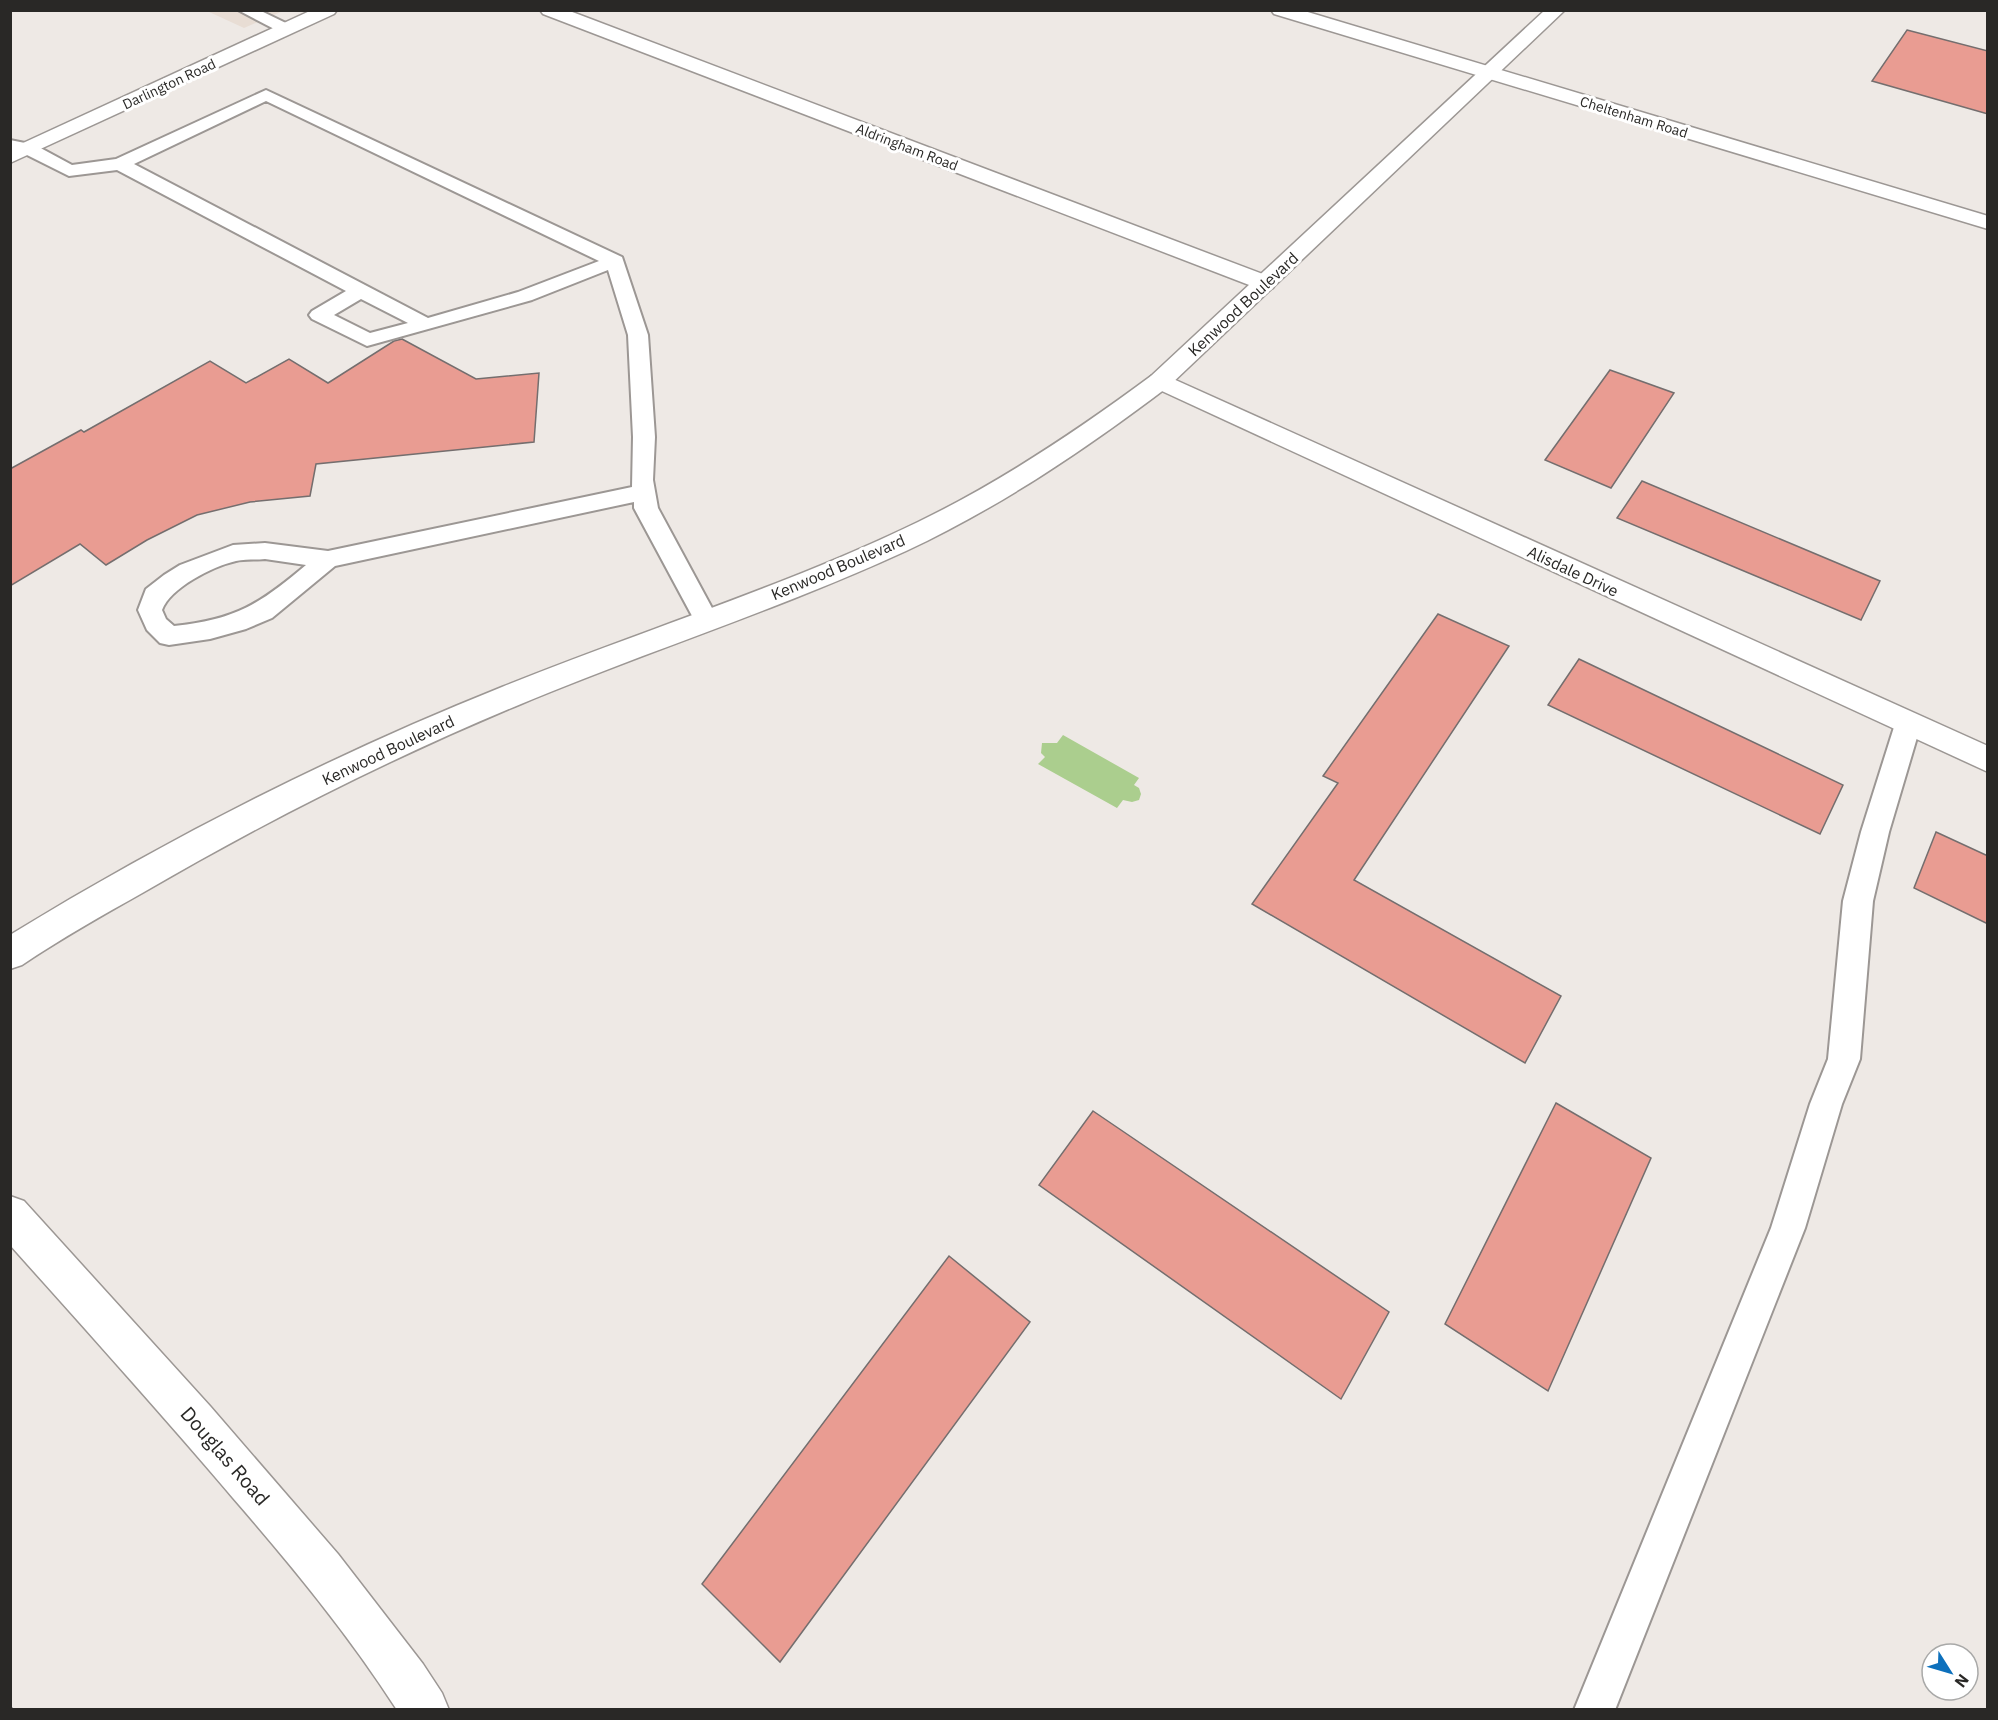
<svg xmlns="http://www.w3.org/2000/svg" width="1998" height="1720" font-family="'IBM Plex Sans',sans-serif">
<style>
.built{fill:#e8ddd4}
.water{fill:#abce8e}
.building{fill:#e99c92;stroke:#746e6e;stroke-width:1.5}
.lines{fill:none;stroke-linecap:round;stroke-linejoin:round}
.service-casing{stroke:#9c9794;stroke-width:4}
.minor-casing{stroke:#9c9794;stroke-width:3}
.tertiary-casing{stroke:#9c9794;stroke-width:3}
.path{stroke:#868380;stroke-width:4.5;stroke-dasharray:8 4;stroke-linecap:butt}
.service{fill:#fff;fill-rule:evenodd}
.minor{fill:#fff;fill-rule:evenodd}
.tertiary{fill:#fff;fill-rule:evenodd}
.labels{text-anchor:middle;stroke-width:6;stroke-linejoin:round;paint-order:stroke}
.far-street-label{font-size:14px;fill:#292826;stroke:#fff}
.street-label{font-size:16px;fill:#292826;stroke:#fff}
.near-street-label{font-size:20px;fill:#292826;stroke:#fff}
</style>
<rect width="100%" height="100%" fill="#eee9e5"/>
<polygon class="built" points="207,11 283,11 244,28"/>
<polygon class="water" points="1063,735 1139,778 1134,785 1139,788 1141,794 1139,800 1132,802 1123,800 1117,808 1038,764 1045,757 1041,753 1042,743 1057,743"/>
<g class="building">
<polygon points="1907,30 1988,51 1988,114 1872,81"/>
<polygon points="402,339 476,379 539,373 534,442 316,464 310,496 250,502 197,515 147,540 106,565 80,544 10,586 10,469 81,430 84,432 210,361 246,383 289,359 328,383 394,341"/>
<polygon points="1610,370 1674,393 1611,488 1545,460"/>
<polygon points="1642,481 1880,581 1861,620 1617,518"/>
<polygon points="1438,614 1509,646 1354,880 1561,996 1525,1063 1252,904 1338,783 1323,776"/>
<polygon points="1579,659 1843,785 1820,834 1548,705"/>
<polygon points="1936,832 1988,856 1988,924 1914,888"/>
<polygon points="1556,1103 1651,1158 1548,1391 1445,1324"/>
<polygon points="1093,1111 1389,1312 1341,1399 1039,1185"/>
<polygon points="949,1256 1030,1322 780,1662 702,1584"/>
</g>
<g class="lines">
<g class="service-casing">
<g id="service">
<polygon points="238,10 259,10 292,26 294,29 286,34 280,32"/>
<path d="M266,90l356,167 26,78 7,102 -2,43 5,28 61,113 -3,6 -9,3 -9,-3 -64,-119v-6l-299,64 -63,52 -26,11 -36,10 -41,6 -9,-2 -13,-13 -9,-20 8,-21 18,-14 16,-10 53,-20 32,-2 63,8 304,-64 1,-50 -5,-102 -20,-65 -76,30 -165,46 -55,-27 -3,-4 3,-4 34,-20 -229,-121 -48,6 -46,-23 -13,-3v-10l25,5 37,20 44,-6zM266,101l333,160 -81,31 -90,26 -294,-154zM361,299l47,24 -38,10 -36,-18zM265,559l41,6c-46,39 -71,55 -132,61l-8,-7 -4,-9c8,-22 51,-44 74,-49 9,-2 20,-1 29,-2z"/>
<polygon points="1908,714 1917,717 1921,724 1889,832 1873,901 1860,1059 1842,1104 1805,1228 1615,1710 1574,1710 1771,1228 1810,1104 1828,1059 1843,901 1861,832 1895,724 1899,717"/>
</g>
</g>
<g class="minor-casing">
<g id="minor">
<polygon points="312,10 337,10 334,14 10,163 10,149"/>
<polygon points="540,10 567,10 1273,278 1276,283 1273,288 1265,290 1257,288 543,14"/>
<polygon points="1271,10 1301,10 1988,216 1988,229 1274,14"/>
<polygon points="1160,373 1988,746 1988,772 1151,386 1148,381 1151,376"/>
</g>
</g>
<g class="tertiary-casing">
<g id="tertiary">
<path d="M1545,10h20l-396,376c-83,63 -169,121 -263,165 -126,58 -258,100 -385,153 -130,54 -255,117 -377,188 -41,23 -82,46 -122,73l-12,4v-34c157,-96 322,-180 492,-248 138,-56 282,-100 416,-165 83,-40 160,-92 233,-146z"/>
<path d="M10,1196l14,5 186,205 128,148 85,110 19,29 7,17h-52c-49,-76 -106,-145 -164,-212 -73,-86 -148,-169 -223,-253z"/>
</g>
</g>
<polyline class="path" points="10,1708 12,1710"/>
<use href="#service" class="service"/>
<use href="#minor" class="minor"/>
<use href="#tertiary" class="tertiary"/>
</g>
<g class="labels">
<g class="far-street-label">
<text transform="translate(169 84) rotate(-25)" y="5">Darlington Road</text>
<text transform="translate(1634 117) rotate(17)" y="5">Cheltenham Road</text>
<text transform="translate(907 147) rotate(21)" y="5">Aldringham Road</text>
</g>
<g class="street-label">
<text transform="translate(1243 304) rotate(-43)" y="6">Kenwood Boulevard</text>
<text transform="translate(838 567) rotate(-23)" y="6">Kenwood Boulevard</text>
<text transform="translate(1573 571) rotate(25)" y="6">Alisdale Drive</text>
<text transform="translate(388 750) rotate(-25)" y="6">Kenwood Boulevard</text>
</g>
<g class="near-street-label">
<text transform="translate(225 1456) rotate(49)" y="7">Douglas Road</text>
</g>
</g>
<rect width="1998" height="1720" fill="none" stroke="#292826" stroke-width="24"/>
<g transform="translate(1950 1672) rotate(127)"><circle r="28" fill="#ffffff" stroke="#a9a9a8" stroke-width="1.5"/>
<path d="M0-4.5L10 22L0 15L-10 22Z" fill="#0d70bc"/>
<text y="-9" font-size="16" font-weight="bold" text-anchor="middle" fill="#292826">N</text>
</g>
</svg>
